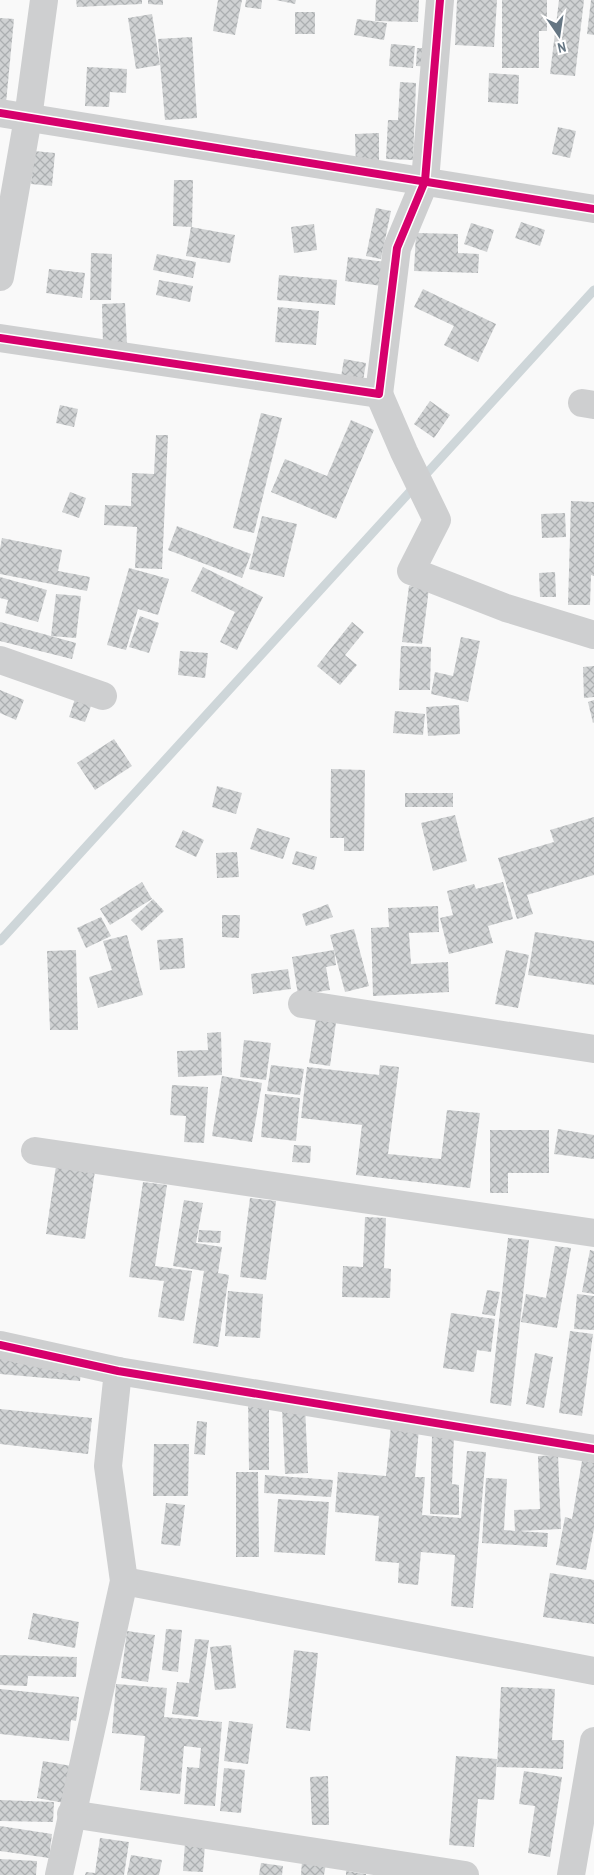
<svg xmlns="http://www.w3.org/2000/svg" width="594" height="1875" font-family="'Archivo Narrow',sans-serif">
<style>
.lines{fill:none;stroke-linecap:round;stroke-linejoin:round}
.stream{stroke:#ced6d9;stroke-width:9}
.building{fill:url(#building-cross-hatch)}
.minor{stroke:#cecfd0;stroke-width:28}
.cycleway-casing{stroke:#fff;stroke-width:11}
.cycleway{stroke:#d6006c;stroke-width:8}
</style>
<defs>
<pattern id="building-cross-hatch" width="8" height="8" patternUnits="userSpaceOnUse" patternTransform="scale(1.25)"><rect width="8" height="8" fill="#d0d2d3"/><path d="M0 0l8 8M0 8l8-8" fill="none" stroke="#acafb1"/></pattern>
</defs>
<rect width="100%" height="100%" fill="#f9f9f9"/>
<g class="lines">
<polyline class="stream" points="0,941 594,290"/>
</g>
<g class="building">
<polygon points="76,0 142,0 142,4 77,7"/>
<polygon points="148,0 163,0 163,5 148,4"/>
<polygon points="218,0 242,0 235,35 213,31"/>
<polygon points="246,0 262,0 261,9 245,7"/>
<polygon points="276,0 296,0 295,4"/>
<polygon points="376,0 419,0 418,22 375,21"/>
<polygon points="457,0 497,0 494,47 455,45"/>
<polygon points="502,0 547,0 547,31 539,31 539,68 502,68"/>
<polygon points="559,0 584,0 575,76 550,74"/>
<polygon points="591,0 594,0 594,35 587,34"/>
<rect x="295" y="12" width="20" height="22"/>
<polygon points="152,14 160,65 136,69 128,18"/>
<polygon points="0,18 14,19 6,103 0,103"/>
<polygon points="357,19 387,23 384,40 354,35"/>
<polygon points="192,37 197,118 165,120 158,39"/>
<polygon points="391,44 415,46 413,68 389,66"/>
<polygon points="417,48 435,49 434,67 416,66"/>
<polygon points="87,67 127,69 126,93 110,92 109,107 85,106"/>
<polygon points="489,73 519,75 518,104 488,102"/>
<polygon points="400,82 416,83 413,160 386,159 388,120 398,120"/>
<polygon points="558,127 576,131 570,158 552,154"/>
<polygon points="379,133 379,168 356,168 355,134"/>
<polygon points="34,151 55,153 52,186 31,184"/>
<polygon points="174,180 193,180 192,227 173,226"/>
<polygon points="376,208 391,211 381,259 366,256"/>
<polygon points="521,222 545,230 540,246 515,238"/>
<polygon points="471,223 494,230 487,252 464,244"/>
<polygon points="314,224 317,250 294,253 291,227"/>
<polygon points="191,227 235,235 230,263 186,256"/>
<polygon points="416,233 458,234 458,253 479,254 478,273 414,271"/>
<polygon points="91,253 112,254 111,300 90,300"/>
<polygon points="157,254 196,262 193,278 153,270"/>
<polygon points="348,257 385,262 382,286 345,281"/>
<polygon points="49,269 85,273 82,298 46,293"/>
<polygon points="279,275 337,280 335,305 277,300"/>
<polygon points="159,280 193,286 190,302 156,295"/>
<polygon points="423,289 496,324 478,362 444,345 454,326 414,307"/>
<polygon points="125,303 127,345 103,345 102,304"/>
<polygon points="278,307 319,311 316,345 275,342"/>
<polygon points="344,359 366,363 363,381 341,377"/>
<polygon points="430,401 450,415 434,438 414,424"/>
<polygon points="60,405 78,409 74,427 56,423"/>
<polygon points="261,413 282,418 254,533 233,528"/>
<polygon points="351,420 374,430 336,519 271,492 285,459 327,476"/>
<polygon points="156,435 168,435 162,569 135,568 137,527 104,525 105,505 131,506 132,473 154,474"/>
<polygon points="70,492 86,498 79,518 62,512"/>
<polygon points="571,501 594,502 594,576 591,575 590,605 568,605"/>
<polygon points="565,513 566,537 542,538 541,514"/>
<polygon points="262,516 297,524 284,577 249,569"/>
<polygon points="177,526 251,554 242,578 168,550"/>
<polygon points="2,538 62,550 58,571 90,577 87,591 0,574 0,549"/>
<polygon points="203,567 263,597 237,650 220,642 235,612 191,591"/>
<polygon points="129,568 169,579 158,615 138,609 126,650 107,645"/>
<polygon points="555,572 556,597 540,597 539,573"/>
<polygon points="0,577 47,590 38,622 5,613 8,600 0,598"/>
<polygon points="409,586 429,588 422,644 402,642"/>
<polygon points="56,594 81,596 76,638 51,636"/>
<polygon points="140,616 159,623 149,653 129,647"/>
<polygon points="0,622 76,643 72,659 0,641"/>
<polygon points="352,622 364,632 345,655 357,665 340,685 317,666"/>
<polygon points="461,637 480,641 468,702 431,694 435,672 453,676"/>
<polygon points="401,646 431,647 430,690 399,690"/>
<polygon points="180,651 208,653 205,678 178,675"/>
<polygon points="594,666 594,697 584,698 583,667"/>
<polygon points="0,690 24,700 16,720 0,713"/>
<polygon points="77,693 94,698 85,722 69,717"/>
<polygon points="594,700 594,722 593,723 588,702"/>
<polygon points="459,705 460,734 428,736 426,707"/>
<polygon points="395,711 425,714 423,735 393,733"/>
<polygon points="114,739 132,766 95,790 77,763"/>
<polygon points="331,769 365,770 364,851 344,851 344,838 330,838"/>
<polygon points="217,786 242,793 236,814 212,807"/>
<rect x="405" y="793" width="48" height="14"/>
<polygon points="455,815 467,861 433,871 421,823"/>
<polygon points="594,817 594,875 527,895 533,914 517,919 498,858 554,842 550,830"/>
<polygon points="257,828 290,838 283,859 250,849"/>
<polygon points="183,830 204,840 196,857 175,847"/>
<polygon points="296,851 317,857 314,870 292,864"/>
<polygon points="237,852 239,877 217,878 216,853"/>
<polygon points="142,882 152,899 110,925 100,909"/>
<polygon points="503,882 513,919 488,926 493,943 449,954 440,918 453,915 447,891 474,884 476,889"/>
<polygon points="153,899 164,911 142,931 131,920"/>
<polygon points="328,904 333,917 306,926 302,914"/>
<polygon points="438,906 439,932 409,933 411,964 448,962 449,992 373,996 371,928 389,927 388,908"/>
<polygon points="222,915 240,915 239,938 222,937"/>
<polygon points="101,917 111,936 86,948 77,928"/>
<polygon points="354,929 369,986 345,992 330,935"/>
<polygon points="535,932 594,941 594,985 528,975"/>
<polygon points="127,935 143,995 98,1008 89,977 112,970 103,941"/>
<polygon points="183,938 185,968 160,970 157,940"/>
<polygon points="76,950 78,1030 50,1030 47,951"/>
<polygon points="334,950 336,965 326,967 330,990 298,995 292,957"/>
<polygon points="506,950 529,955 518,1008 495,1004"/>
<polygon points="288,969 291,989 253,994 251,974"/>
<polygon points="316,1019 336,1022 330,1066 309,1063"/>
<polygon points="221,1032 222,1075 178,1077 177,1051 208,1050 207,1033"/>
<polygon points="244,1040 271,1043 266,1080 240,1077"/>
<polygon points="271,1065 304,1069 300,1095 267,1091"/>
<polygon points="380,1065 399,1067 388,1154 441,1159 447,1110 480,1113 470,1188 356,1175 362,1125 301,1118 307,1067 379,1075"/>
<polygon points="222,1076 262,1083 252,1142 212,1136"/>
<polygon points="172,1085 208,1087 204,1143 184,1142 186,1116 170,1115"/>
<polygon points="265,1094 300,1098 296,1141 261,1137"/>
<polygon points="558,1129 594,1135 594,1159 554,1154"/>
<polygon points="490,1130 549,1130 549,1173 508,1173 508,1193 490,1193"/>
<polygon points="294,1145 311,1146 310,1163 292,1162"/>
<polygon points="57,1159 96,1164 85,1239 46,1234"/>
<polygon points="143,1182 167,1185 155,1266 192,1271 184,1321 158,1317 164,1281 129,1277"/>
<polygon points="250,1198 276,1201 266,1280 240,1277"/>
<polygon points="184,1200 203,1203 196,1243 222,1247 218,1273 229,1275 218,1347 193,1343 204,1271 173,1266"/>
<polygon points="365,1217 386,1218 384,1268 391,1269 390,1298 342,1297 343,1266 363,1267"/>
<polygon points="199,1230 221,1231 220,1243 198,1242"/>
<polygon points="508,1238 529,1240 511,1406 490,1403"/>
<polygon points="555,1246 571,1248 557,1328 521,1322 526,1294 546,1298"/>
<polygon points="590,1250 594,1251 594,1294 582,1292"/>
<polygon points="487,1290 500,1292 495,1316 482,1314"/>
<polygon points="228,1291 263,1294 260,1338 225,1336"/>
<polygon points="577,1294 594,1296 594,1330 574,1329"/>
<polygon points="451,1313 495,1319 491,1352 477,1350 474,1372 443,1368"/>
<polygon points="570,1331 593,1334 582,1416 559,1413"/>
<polygon points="0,1353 82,1360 80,1381 0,1374"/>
<polygon points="535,1353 553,1357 544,1408 526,1404"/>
<polygon points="248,1392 269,1392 269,1470 249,1470"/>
<polygon points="305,1406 308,1473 285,1474 282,1408"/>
<polygon points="0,1409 92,1418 88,1454 0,1444"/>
<polygon points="197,1421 207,1422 205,1455 194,1454"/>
<polygon points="391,1426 419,1428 415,1477 425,1477 422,1515 461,1518 467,1451 486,1452 473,1608 451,1606 455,1555 421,1552 418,1585 398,1583 399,1563 375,1561 379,1516 335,1512 338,1472 386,1476"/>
<polygon points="432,1436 454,1436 452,1484 459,1485 459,1515 430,1514"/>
<polygon points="154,1444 189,1444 188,1496 153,1496"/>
<polygon points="558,1455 561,1529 518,1531 548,1533 547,1547 482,1543 486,1478 507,1479 504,1530 515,1531 514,1510 540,1509 538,1456"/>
<polygon points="583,1455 594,1457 594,1529 586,1570 556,1565 565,1517 572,1519"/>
<polygon points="236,1472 258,1472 259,1557 236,1557"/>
<polygon points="265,1475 333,1480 331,1497 264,1493"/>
<polygon points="278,1499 329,1502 325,1555 274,1552"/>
<polygon points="166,1503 185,1505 180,1546 161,1544"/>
<polygon points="550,1573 594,1580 594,1624 543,1617"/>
<polygon points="33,1613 79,1622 75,1648 28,1639"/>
<polygon points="166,1629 182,1630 178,1672 162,1670"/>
<polygon points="127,1631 155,1635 148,1682 121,1678"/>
<polygon points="195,1639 209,1640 198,1717 172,1714 177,1682 189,1683"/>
<polygon points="231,1645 236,1688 215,1690 210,1647"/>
<polygon points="294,1650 318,1653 310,1731 286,1728"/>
<polygon points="0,1655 77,1657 76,1677 28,1676 27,1686 0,1685"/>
<polygon points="116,1684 167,1688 164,1717 222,1722 215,1806 184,1804 187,1767 199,1768 201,1748 184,1746 180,1794 140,1790 145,1736 112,1733"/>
<polygon points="501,1687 555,1689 552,1740 564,1740 563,1769 497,1767"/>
<polygon points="0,1689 79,1697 76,1721 71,1720 69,1741 0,1734"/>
<polygon points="229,1721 253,1724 248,1764 224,1761"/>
<polygon points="456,1756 497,1759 494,1800 478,1799 474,1847 449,1845"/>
<polygon points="43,1761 77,1767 70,1804 37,1798"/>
<polygon points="224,1768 245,1770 241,1813 220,1811"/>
<polygon points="524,1771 562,1777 550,1857 528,1853 535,1806 519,1804"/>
<polygon points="328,1776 329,1825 312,1825 310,1777"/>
<polygon points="0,1800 54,1802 53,1822 0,1821"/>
<polygon points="0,1826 52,1834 49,1858 0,1851"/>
<polygon points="100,1838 129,1842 124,1875 85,1875 86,1872 95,1873"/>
<polygon points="185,1843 205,1844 203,1872 183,1871"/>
<polygon points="131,1855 162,1860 159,1875 127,1875"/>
<polygon points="0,1859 37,1861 36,1875 0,1875"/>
<polygon points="302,1861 326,1864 324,1875 301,1875"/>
<polygon points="261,1863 283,1866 282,1875 259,1875"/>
<polygon points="346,1871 366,1874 366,1875 346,1875"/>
</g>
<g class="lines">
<g class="minor">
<polyline points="0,113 594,209"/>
<polyline points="0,277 28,118 44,0"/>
<polyline points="0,338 379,394 397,248 425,181 440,0"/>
<polyline points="379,394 404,452 437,520 411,571 506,608 594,635"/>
<polyline points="582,403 594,405"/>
<polyline points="0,660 103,696"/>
<polyline points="302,1004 594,1049"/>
<polyline points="35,1151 594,1233"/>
<polyline points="0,1345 118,1371 594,1449"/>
<polyline points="124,1581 594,1671"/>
<polyline points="71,1814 465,1875"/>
<polyline points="59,1875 124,1581 108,1466 118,1371"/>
<polyline points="571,1875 594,1741"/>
</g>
<g class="cycleway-casing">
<g id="cycleway">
<polyline points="0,113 594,209"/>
<polyline points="0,338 379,394 397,248 425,181 440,0"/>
<polyline points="0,1345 118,1371 594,1449"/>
</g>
</g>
<use href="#cycleway" class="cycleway"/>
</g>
<g transform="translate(559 35) rotate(167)" stroke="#ffffff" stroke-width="4" paint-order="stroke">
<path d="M0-4L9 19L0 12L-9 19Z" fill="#657683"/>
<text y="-8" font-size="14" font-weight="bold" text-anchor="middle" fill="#657683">N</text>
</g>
</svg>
